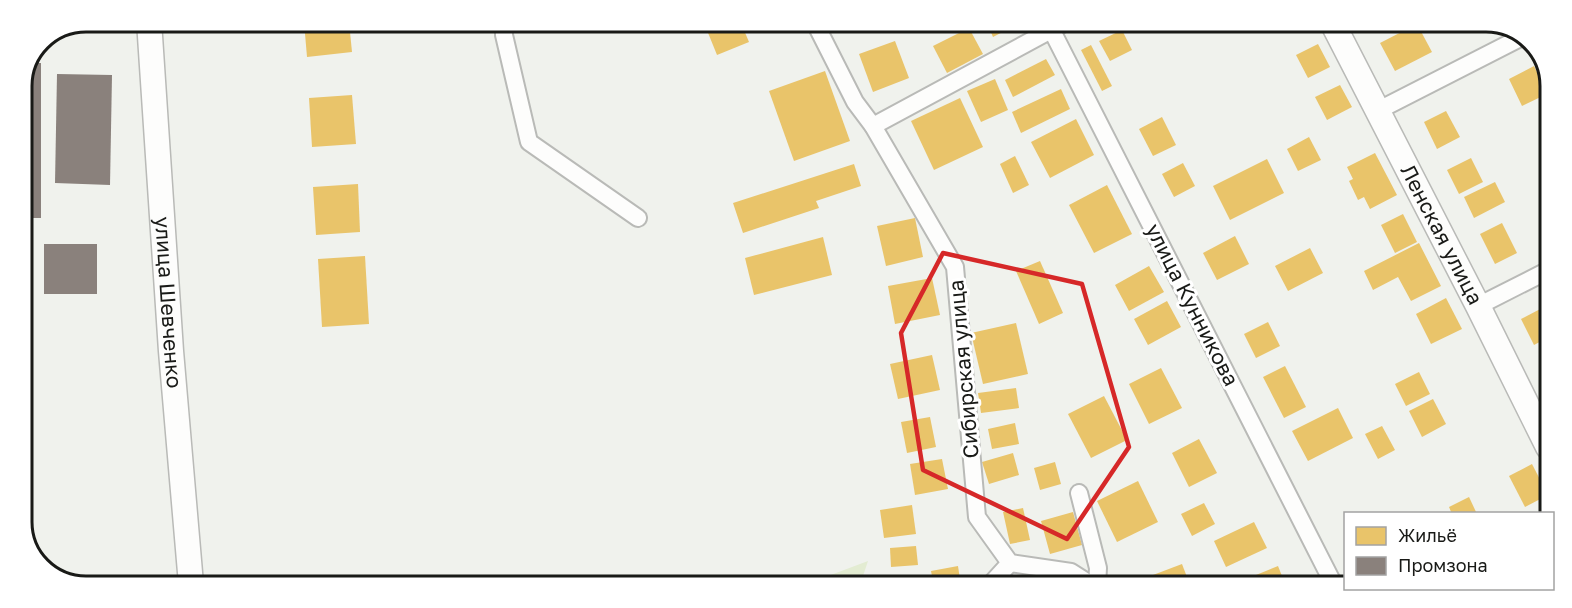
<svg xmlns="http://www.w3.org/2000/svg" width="1572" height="608" font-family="'Golos Text',sans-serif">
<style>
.green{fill:#e3ecd2}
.homes{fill:#e9c46a}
.industry{fill:#8a817c}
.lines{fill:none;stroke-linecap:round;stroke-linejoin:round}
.street-casing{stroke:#b9bab7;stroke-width:20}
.secondary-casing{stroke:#b9bab7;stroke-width:27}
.street{stroke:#fdfdfc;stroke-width:16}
.secondary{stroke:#fdfdfc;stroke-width:24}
.marked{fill:none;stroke:#d62828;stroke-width:4.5;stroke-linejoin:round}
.labels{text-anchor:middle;stroke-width:6;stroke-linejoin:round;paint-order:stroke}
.street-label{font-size:21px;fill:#191a17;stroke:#fff}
.rim{fill:none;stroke:#191a17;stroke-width:3}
</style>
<rect width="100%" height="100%" fill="#f0f2ed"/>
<polygon class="green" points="868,561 860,585 804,585"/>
<g class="homes">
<polygon points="304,22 349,22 352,52 307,57"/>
<polygon points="704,23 741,23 749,42 717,55"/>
<polygon points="987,23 1020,23 993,37"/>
<polygon points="1169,24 1191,24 1173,33"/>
<polygon points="1417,24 1432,52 1395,71 1380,43"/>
<polygon points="969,28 983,54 947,73 933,46"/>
<polygon points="1122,30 1132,50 1110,61 1099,41"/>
<polygon points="895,41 909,78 873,92 859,54"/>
<polygon points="1318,44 1330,67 1308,78 1296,55"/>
<polygon points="1091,45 1112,86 1102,91 1081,50"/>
<polygon points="1046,59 1055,75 1013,97 1005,80"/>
<polygon points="1534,66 1539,76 1545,73 1551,84 1551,92 1522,106 1509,79"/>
<polygon points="825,71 850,141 794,161 769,91"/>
<polygon points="995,79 1008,110 981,122 967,91"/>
<polygon points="1340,85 1352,107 1327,120 1315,97"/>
<polygon points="1061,89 1070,109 1021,133 1012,112"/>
<polygon points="352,95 356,144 312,147 309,98"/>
<polygon points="960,98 983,147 934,170 911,121"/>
<polygon points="1446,111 1460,137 1437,149 1424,122"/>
<polygon points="1162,117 1176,145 1153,156 1139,129"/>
<polygon points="1076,119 1094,155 1050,178 1031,142"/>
<polygon points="1309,137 1321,160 1298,171 1287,149"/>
<polygon points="1375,153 1397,195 1370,209 1364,197 1358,200 1349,181 1353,179 1347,167"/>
<polygon points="1015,156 1029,185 1013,193 1000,164"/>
<polygon points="1471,158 1483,182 1459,194 1447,170"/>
<polygon points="1267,159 1284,193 1230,220 1213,186"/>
<polygon points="1183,163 1195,186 1174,197 1162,174"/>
<polygon points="854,164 861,186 816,201 819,208 743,233 733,203"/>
<polygon points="1495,182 1505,202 1474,218 1464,197"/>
<polygon points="358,184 360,232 316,235 313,187"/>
<polygon points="1107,185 1132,234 1094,253 1069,205"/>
<polygon points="1403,214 1417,242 1395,253 1381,225"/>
<polygon points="915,218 923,257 886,266 877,226"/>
<polygon points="1502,223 1517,253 1495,264 1480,234"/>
<polygon points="1235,236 1249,264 1217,280 1203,253"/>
<polygon points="823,237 832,275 754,295 745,258"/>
<polygon points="1419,243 1441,286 1411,301 1398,277 1373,290 1364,271"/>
<polygon points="1310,248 1323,273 1288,291 1275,266"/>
<polygon points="365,256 369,324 322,327 318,259"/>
<polygon points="1040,261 1063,313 1039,324 1016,271"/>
<polygon points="1149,266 1164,292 1129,311 1115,285"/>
<polygon points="932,278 940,315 895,324 888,286"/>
<polygon points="1446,298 1462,329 1431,344 1416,314"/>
<polygon points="1167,301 1181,327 1148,345 1134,319"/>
<polygon points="1544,307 1549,316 1549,337 1534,345 1521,319"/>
<polygon points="1268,322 1280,346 1256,358 1244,334"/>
<polygon points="1016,323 1028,374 983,384 971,333"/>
<polygon points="932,355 940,390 898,399 890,364"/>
<polygon points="1285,366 1306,407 1284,418 1263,377"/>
<polygon points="1161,368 1182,408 1149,424 1129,384"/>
<polygon points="1419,372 1430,394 1406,406 1395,384"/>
<polygon points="1016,388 1019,408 981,413 978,393"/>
<polygon points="1104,396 1127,440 1091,458 1068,414"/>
<polygon points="1433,399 1446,424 1422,437 1409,411"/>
<polygon points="1338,408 1353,438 1308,461 1292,431"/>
<polygon points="930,417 936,447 907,453 901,422"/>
<polygon points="1015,423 1019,444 992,449 988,429"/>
<polygon points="1382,426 1395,450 1378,459 1365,434"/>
<polygon points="1199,439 1217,473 1189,487 1172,453"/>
<polygon points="1013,453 1019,475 989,484 982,462"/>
<polygon points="942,459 948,489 915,495 910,464"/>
<polygon points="1055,462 1061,484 1040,490 1034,468"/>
<polygon points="1532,464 1548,495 1525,507 1509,476"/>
<polygon points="1138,481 1158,522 1117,542 1097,501"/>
<polygon points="1469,497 1477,514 1452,514 1449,507"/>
<polygon points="1204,503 1215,524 1192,536 1181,514"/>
<polygon points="912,505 916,534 884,538 880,510"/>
<polygon points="1023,508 1030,540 1010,544 1003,512"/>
<polygon points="1073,512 1082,545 1050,554 1041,521"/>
<polygon points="1254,522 1267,548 1226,567 1214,541"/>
<polygon points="916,546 918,565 891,567 890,548"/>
<polygon points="1182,564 1190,585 1124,586"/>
<polygon points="958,566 961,586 934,586 931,571"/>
<polygon points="1278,566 1286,586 1229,586"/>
</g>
<g class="industry">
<polygon points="30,63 41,63 41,218 21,218 21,82"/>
<polygon points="57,74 112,75 110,185 55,183"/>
<rect x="44" y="244" width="53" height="50"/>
</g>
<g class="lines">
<g class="street-casing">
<g id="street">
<polyline points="504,22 504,35 529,142 638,218"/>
<polyline points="815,23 855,102 873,126 955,267 977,517 1010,563 1071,572 1093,586"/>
<polyline points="1048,23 1335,587"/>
<polyline points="1377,111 1524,36"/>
<polyline points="873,126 1064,23"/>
<polyline points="1478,306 1549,270"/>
<polyline points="1079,493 1098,568 1097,586"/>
<polyline points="989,586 1010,563"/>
</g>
</g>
<g class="secondary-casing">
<g id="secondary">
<path id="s1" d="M149,21l22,330 20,233"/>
<path id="s2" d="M1333,24l145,282 70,141"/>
</g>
</g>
<use href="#street" class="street"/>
<use href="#secondary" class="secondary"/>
</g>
<path class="marked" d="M943,253l139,31 47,163 -62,92 -144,-69 -22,-137z"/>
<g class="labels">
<g class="street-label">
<text dy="7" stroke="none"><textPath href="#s2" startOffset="237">Ленская улица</textPath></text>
<text dy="7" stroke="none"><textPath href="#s1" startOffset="282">улица Шевченко</textPath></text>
<text transform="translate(1192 305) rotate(63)" y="7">улица Кунникова</text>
<text transform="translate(964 369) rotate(-95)" y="7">Сибирская улица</text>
</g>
</g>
<path d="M0 0H1572V608H0ZM86 32H1486A54 54 0 0 1 1540 86V522A54 54 0 0 1 1486 576H86A54 54 0 0 1 32 522V86A54 54 0 0 1 86 32Z" fill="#fff" fill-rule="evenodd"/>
<path class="rim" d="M86 32H1486A54 54 0 0 1 1540 86V522A54 54 0 0 1 1486 576H86A54 54 0 0 1 32 522V86A54 54 0 0 1 86 32Z"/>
<rect x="1344" y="512" width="210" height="78" fill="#ffffff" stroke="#a3a3a2" stroke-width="1.5"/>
<rect x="1356" y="527" width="30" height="18" fill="#e9c46a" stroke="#a3a3a2" stroke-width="1.5"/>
<text x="1398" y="542" font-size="18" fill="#191a17">Жильё</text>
<rect x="1356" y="557" width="30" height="18" fill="#8a817c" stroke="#a3a3a2" stroke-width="1.5"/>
<text x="1398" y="572" font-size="18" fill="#191a17">Промзона</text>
</svg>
